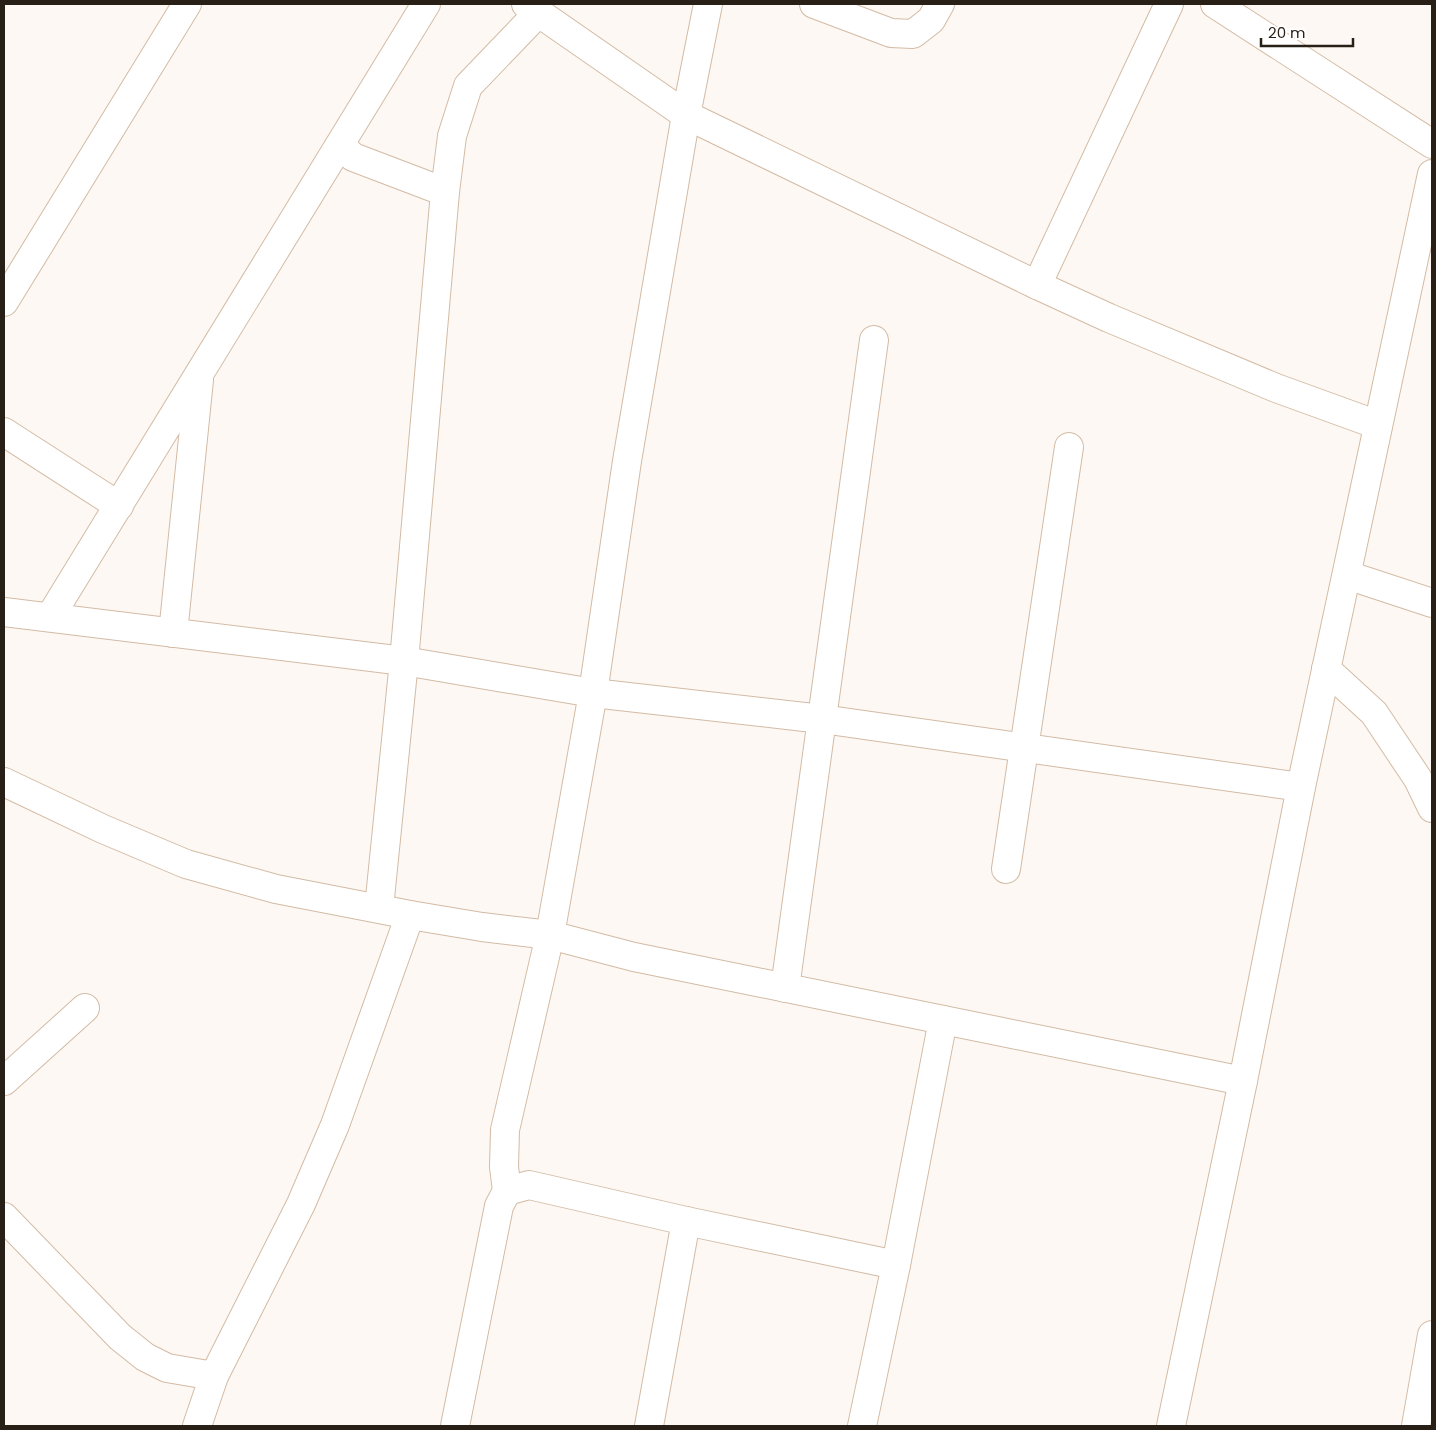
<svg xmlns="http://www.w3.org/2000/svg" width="1436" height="1430" font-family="Poppins,sans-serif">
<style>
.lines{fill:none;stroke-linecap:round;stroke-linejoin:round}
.minor-casing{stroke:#d3bba5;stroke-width:30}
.minor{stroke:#fff;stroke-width:28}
</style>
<rect width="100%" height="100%" fill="#fdf8f3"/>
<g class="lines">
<g class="minor-casing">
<g id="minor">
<polyline points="526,4 686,115 1037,285 1109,318 1276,388 1378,425"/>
<polyline points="814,4 891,33 913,34 931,20 940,4"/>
<polyline points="1215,4 1432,144"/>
<polyline points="340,145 353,157 445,192"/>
<polyline points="1037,285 1169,4"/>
<polyline points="4,302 187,4"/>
<polyline points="4,432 119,506"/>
<polyline points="1347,575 1432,603"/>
<polyline points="4,612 404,661 593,693 822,719 1301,787"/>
<polyline points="50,617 426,4"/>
<polyline points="173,633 199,380"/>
<polyline points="1326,669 1374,713 1418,779 1432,808"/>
<polyline points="4,782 103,829 186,864 276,889 410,915 482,927 550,935 634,957 1243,1081"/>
<polyline points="1006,869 1069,447"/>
<polyline points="379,908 404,661 445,192 452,136 468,86 538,13"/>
<polyline points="785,988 874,340"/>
<polyline points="4,1081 85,1008"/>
<polyline points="507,1191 504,1167 505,1130 550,935 593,693 627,461 686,115 708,4"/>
<polyline points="4,1217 120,1337 145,1357 167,1368 214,1376"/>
<polyline points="197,1426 214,1376 301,1204 335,1125 410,915"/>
<polyline points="455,1426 499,1206 507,1191 529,1185 686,1221 896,1265"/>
<polyline points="649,1426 686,1221"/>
<polyline points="862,1426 896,1265 943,1020"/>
<polyline points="1171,1426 1243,1081 1301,787 1432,174"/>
<polyline points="1416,1426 1432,1335"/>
</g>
</g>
<use href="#minor" class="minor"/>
</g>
<rect width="1436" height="1430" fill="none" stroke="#282017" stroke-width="10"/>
<path d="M1261 38v8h92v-8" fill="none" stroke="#282017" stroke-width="2.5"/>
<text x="1268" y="38" font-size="15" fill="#282017" stroke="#ffffff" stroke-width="4" paint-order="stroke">20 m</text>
</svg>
